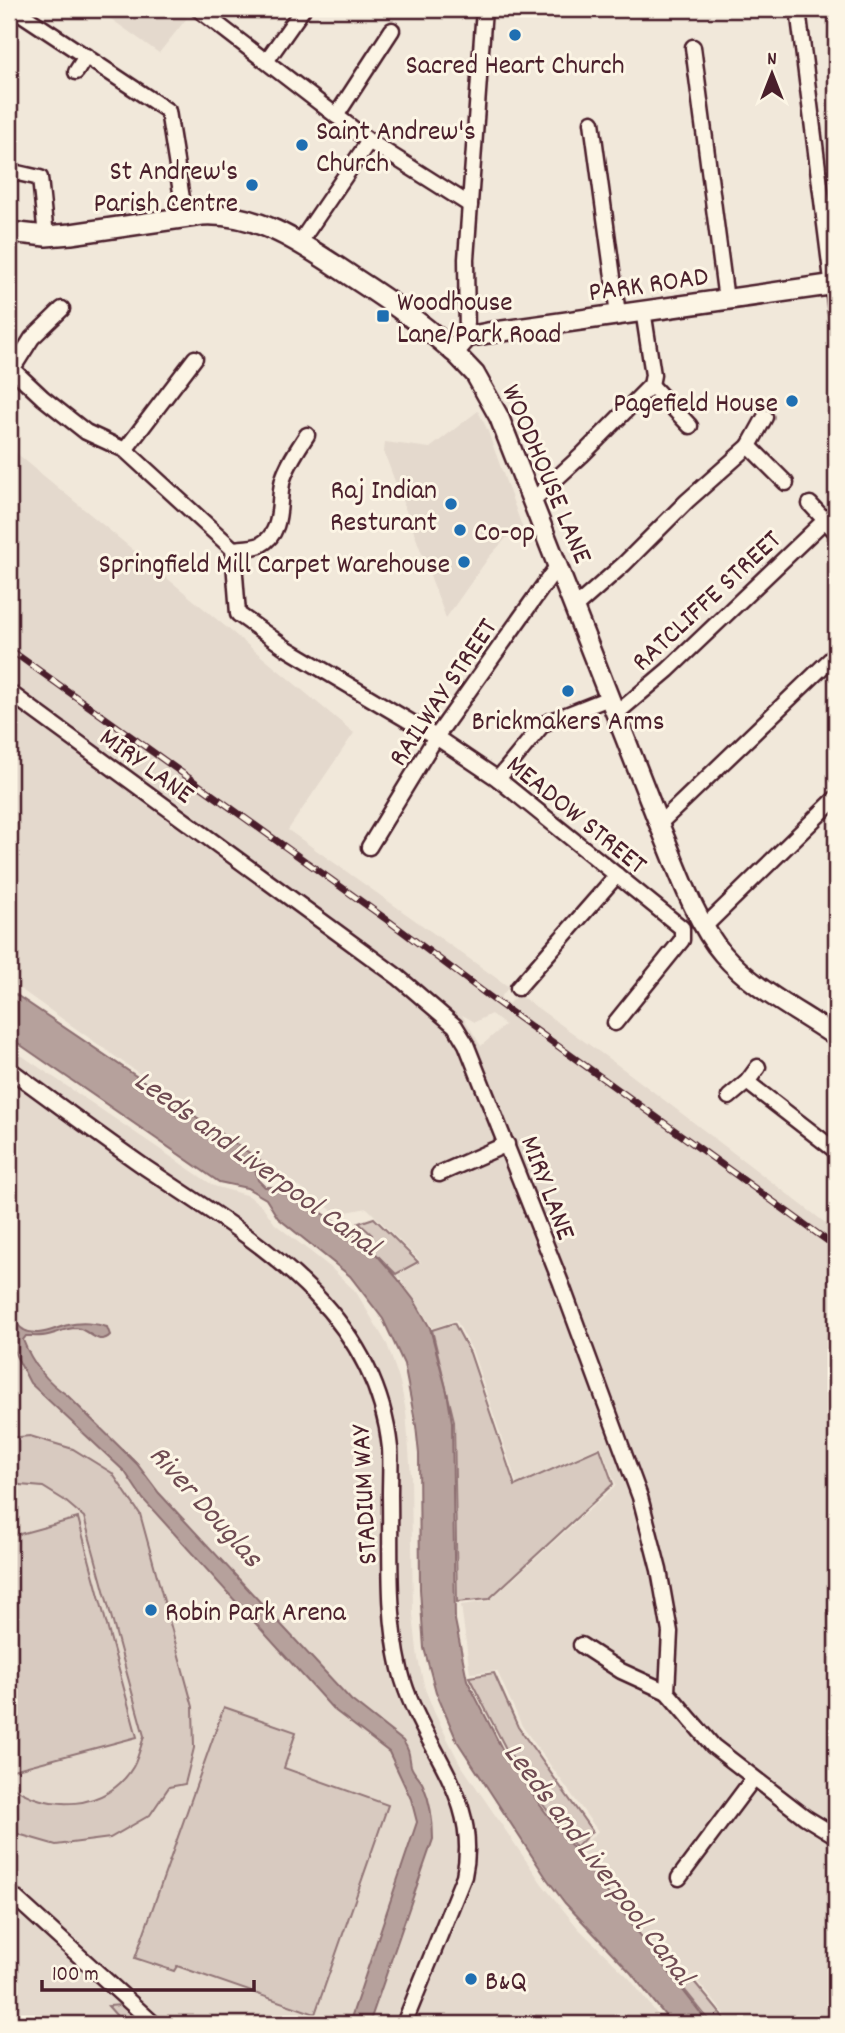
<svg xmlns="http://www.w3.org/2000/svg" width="845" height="2033" font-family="Dekko,sans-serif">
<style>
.built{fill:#e4d9cd;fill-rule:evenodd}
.green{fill:#d8cac0;stroke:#917476;stroke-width:2}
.water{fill:#b6a19c;stroke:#8b6d6f;stroke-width:2}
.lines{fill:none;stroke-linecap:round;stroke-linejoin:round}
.minor-casing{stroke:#4a1f2b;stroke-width:19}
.tertiary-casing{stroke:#4a1f2b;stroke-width:23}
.secondary-casing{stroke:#4a1f2b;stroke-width:24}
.minor{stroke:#fcf5e5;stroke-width:14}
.tertiary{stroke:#fcf5e5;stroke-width:18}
.secondary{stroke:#fcf5e5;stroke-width:19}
.rail-casing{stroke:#4a1f2b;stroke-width:7}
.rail{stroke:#fcf5e5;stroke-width:4.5;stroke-dasharray:13;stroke-linecap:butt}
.poi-dot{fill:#1f6fb2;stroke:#fcf5e5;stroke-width:2.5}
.labels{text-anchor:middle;stroke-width:6;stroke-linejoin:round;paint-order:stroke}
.poi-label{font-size:28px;fill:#4a1f2b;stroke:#fcf5e5;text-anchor:start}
.street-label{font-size:28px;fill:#4a1f2b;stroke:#fcf5e5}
.water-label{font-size:30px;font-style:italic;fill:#704c53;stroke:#fcf5e5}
</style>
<rect width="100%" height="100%" fill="#f1e8da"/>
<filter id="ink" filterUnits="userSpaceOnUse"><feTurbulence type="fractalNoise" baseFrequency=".0143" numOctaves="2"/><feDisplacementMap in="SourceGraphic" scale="14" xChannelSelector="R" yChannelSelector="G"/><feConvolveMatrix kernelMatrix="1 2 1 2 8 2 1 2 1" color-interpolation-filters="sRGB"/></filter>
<g filter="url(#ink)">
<g class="built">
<polygon points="97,9 180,9 178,12 187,18 159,53"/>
<polygon points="478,411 487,429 524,532 510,534 489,557 446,618 384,452 385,442 430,448"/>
<path d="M9,447l345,286 -66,97 221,157 -9,11 8,6 10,-10 108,77 210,160v793h-103l-40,-48 -11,10 -104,-135 20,-20 -76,-105 -25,-55 -27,2 -9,-68 28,-4 127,-116 -15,-39 -84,38 -45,-134 -16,-30 -23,8 -35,-53 23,-13 -54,-54 -30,6 -328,-233zM491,1014l14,11 -24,21 -19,-31 13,7z"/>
<polygon points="9,1047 214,1186 249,1196 263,1207 275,1224 330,1267 356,1292 387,1344 400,1382 406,1411 411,1476 413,1615 418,1659 425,1689 435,1714 459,1762 542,1884 579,1929 629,1978 665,2024 9,2024"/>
</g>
<g class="green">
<polygon points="374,1218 418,1262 396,1274 366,1244 372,1235 359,1223"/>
<polygon points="454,1323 470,1353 515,1486 600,1448 613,1484 489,1599 457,1602 454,1421 432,1330"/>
<path d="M30,1436l43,13 39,24 28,41 53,193 1,41 -9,36 -16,3 -19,28 -40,23 -54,7 -38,-11 -9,-6v-44c37,29 98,27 124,-17 5,-9 8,-21 11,-31l-60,-219 -20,-17 -21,-13 -34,-3v-46z"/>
<polygon points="78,1518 137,1737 9,1771 9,1537"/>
<polygon points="494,1673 518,1727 592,1831 576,1848 541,1802 505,1747 469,1677"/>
<polygon points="224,1707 296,1732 284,1768 388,1805 315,2014 177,1966 174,1971 135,1958"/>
<polygon points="692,1979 729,2024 712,2024 683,1988"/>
<polygon points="121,2005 142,2024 124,2024 108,2006"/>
</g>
<g class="water">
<polygon points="9,990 260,1160 255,1168 258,1180 265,1187 281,1187 346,1228 377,1255 397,1278 414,1300 430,1328 447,1392 452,1422 455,1620 467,1680 502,1749 540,1805 709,2024 672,2024 631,1973 565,1903 547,1879 457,1741 436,1692 424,1648 420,1589 419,1454 416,1426 404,1364 383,1319 350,1276 278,1218 266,1199 247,1188 219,1182 9,1037"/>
<path d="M9,1313c4,6 9,14 15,17 14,8 30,-2 44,-5 12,-3 28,-2 39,2l3,8c-12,12 -21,-6 -34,-7 -11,0 -18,5 -28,7 -7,2 -15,1 -22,1l-3,4c9,23 24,42 44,55l70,69 22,29 192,207 52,41c7,10 6,15 8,25 2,7 9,12 12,19 7,16 10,36 10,54l-64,185h-20l68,-202 -6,-23 -22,-47 -56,-43 -190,-210 -18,-27 -95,-89 -21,-41z"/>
</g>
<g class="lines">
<g class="minor-casing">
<g id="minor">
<polyline points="14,9 168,111 185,217"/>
<polyline points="198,9 369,141 470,205"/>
<polyline points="798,9 836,312"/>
<polyline points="693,47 726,300"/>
<polyline points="267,60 303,9"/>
<polyline points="76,72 86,56"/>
<polyline points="336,116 392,30"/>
<polyline points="592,122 618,314"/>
<polyline points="9,171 40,178 46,236"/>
<polyline points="300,242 369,141"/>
<polyline points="467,337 466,259 484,9"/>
<polyline points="9,366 43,398 86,432 125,450 233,549 238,614 286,648 436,737 498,779 682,928 682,940 615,1023"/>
<polyline points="13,368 32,338 62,309"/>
<polyline points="651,385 690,426"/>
<polyline points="749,446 786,483"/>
<polyline points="125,450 195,358"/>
<polyline points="533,500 582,455 651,385 653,375 643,310"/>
<polyline points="810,504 836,532"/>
<path d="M233,549c8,-1 20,-1 27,-4 25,-13 17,-44 23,-66 5,-16 15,-30 24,-44"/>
<polyline points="574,608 624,564 687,501 749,446 765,417"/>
<polyline points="9,692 398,977 455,1026 466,1044 561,1283 640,1497 659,1570 670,1632 667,1692 713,1746 805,1817 836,1836"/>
<polyline points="617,713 668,670 825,520"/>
<polyline points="498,779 543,724 609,698"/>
<polyline points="659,824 836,654"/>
<polyline points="369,847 436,737 558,565"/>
<polyline points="705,926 836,798"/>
<polyline points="518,988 617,875"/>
<path d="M9,1069c45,33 91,67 137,99 106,71 229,139 244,280 1,15 0,32 0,47 1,58 -3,117 10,174 18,76 82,125 64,207l-60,148"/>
<polyline points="747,1082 836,1151"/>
<polyline points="729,1097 747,1082 758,1067"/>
<polyline points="439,1174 507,1144"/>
<polyline points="581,1645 621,1671 667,1692"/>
<polyline points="679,1878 753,1779"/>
<polyline points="9,1892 154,2024"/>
</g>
</g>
<g class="tertiary-casing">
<path id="tertiary" d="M454,352l21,22 24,43 160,407c17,40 36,98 64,130 30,35 76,57 113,83"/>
</g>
<g class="secondary-casing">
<path id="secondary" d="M9,232l37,4 25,-2 131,-19c59,-3 105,32 152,63 34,22 69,46 100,74l13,-15 21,-4 348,-49"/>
</g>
<use href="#minor" class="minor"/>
<use href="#tertiary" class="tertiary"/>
<use href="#secondary" class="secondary"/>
<g class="rail-casing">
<polyline id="rail" points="9,649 390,922 490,997 836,1247"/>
</g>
<use href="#rail" class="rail"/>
</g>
</g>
<g class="poi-dot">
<circle cx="515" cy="35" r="7"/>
<circle cx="302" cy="145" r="7"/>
<circle cx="252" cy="185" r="7"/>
<rect x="376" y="309" width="14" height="14" rx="3.5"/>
<circle cx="792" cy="401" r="7"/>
<circle cx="451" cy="504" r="7"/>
<circle cx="460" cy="530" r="7"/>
<circle cx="464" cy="562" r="7"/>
<circle cx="568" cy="691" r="7"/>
<circle cx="151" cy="1610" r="7"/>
<circle cx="471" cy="1979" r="7"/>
</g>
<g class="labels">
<g class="poi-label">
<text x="515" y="73" text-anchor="middle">Sacred Heart Church</text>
<text x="316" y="139">Saint Andrew's<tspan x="316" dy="32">Church</tspan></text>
<text x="238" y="179" text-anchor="end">St Andrew's<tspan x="238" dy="32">Parish Centre</tspan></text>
<text x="397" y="310">Woodhouse<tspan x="397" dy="32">Lane/Park Road</tspan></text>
<text x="778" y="411" text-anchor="end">Pagefield House</text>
<text x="437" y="498" text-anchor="end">Raj Indian<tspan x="437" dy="32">Resturant</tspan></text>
<text x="474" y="540">Co-op</text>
<text x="450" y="572" text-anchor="end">Springfield Mill Carpet Warehouse</text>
<text x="568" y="729" text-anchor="middle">Brickmakers Arms</text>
<text x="165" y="1620">Robin Park Arena</text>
<text x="485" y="1989">B&amp;Q</text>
</g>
<g class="street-label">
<text transform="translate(648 282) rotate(-8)" y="10">PARK ROAD</text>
<text transform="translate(549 473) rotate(67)" y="10">WOODHOUSE LANE</text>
<text transform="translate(705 599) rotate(-43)" y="10">RATCLIFFE STREET</text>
<text transform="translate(441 691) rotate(-56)" y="10">RAILWAY STREET</text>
<text transform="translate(148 764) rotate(36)" y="10">MIRY LANE</text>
<text transform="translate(578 813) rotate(39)" y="10">MEADOW STREET</text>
<text transform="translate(550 1187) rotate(69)" y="10">MIRY LANE</text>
<text transform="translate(362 1495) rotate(-93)" y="10">STADIUM WAY</text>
</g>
<g class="water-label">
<text transform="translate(258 1162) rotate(36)" y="10">Leeds and Liverpool Canal</text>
<text transform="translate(207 1505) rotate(48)" y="10">River Douglas</text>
<text transform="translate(600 1863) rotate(53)" y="10">Leeds and Liverpool Canal</text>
</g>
</g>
<rect width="845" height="2033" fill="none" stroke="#fcf5e5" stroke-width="35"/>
<rect x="18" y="18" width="810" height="1998" fill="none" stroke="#4a1f2b" stroke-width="2.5" filter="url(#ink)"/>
<g transform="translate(772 74)" stroke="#fcf5e5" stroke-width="5" paint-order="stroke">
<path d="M0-5L12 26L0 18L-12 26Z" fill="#4a1f2b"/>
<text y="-10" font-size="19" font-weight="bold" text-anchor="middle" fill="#4a1f2b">N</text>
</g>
<path d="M42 1980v10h212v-10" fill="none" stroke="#4a1f2b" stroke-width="3.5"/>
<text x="52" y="1980" font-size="21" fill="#4a1f2b" stroke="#fcf5e5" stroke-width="5" paint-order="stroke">100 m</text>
</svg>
